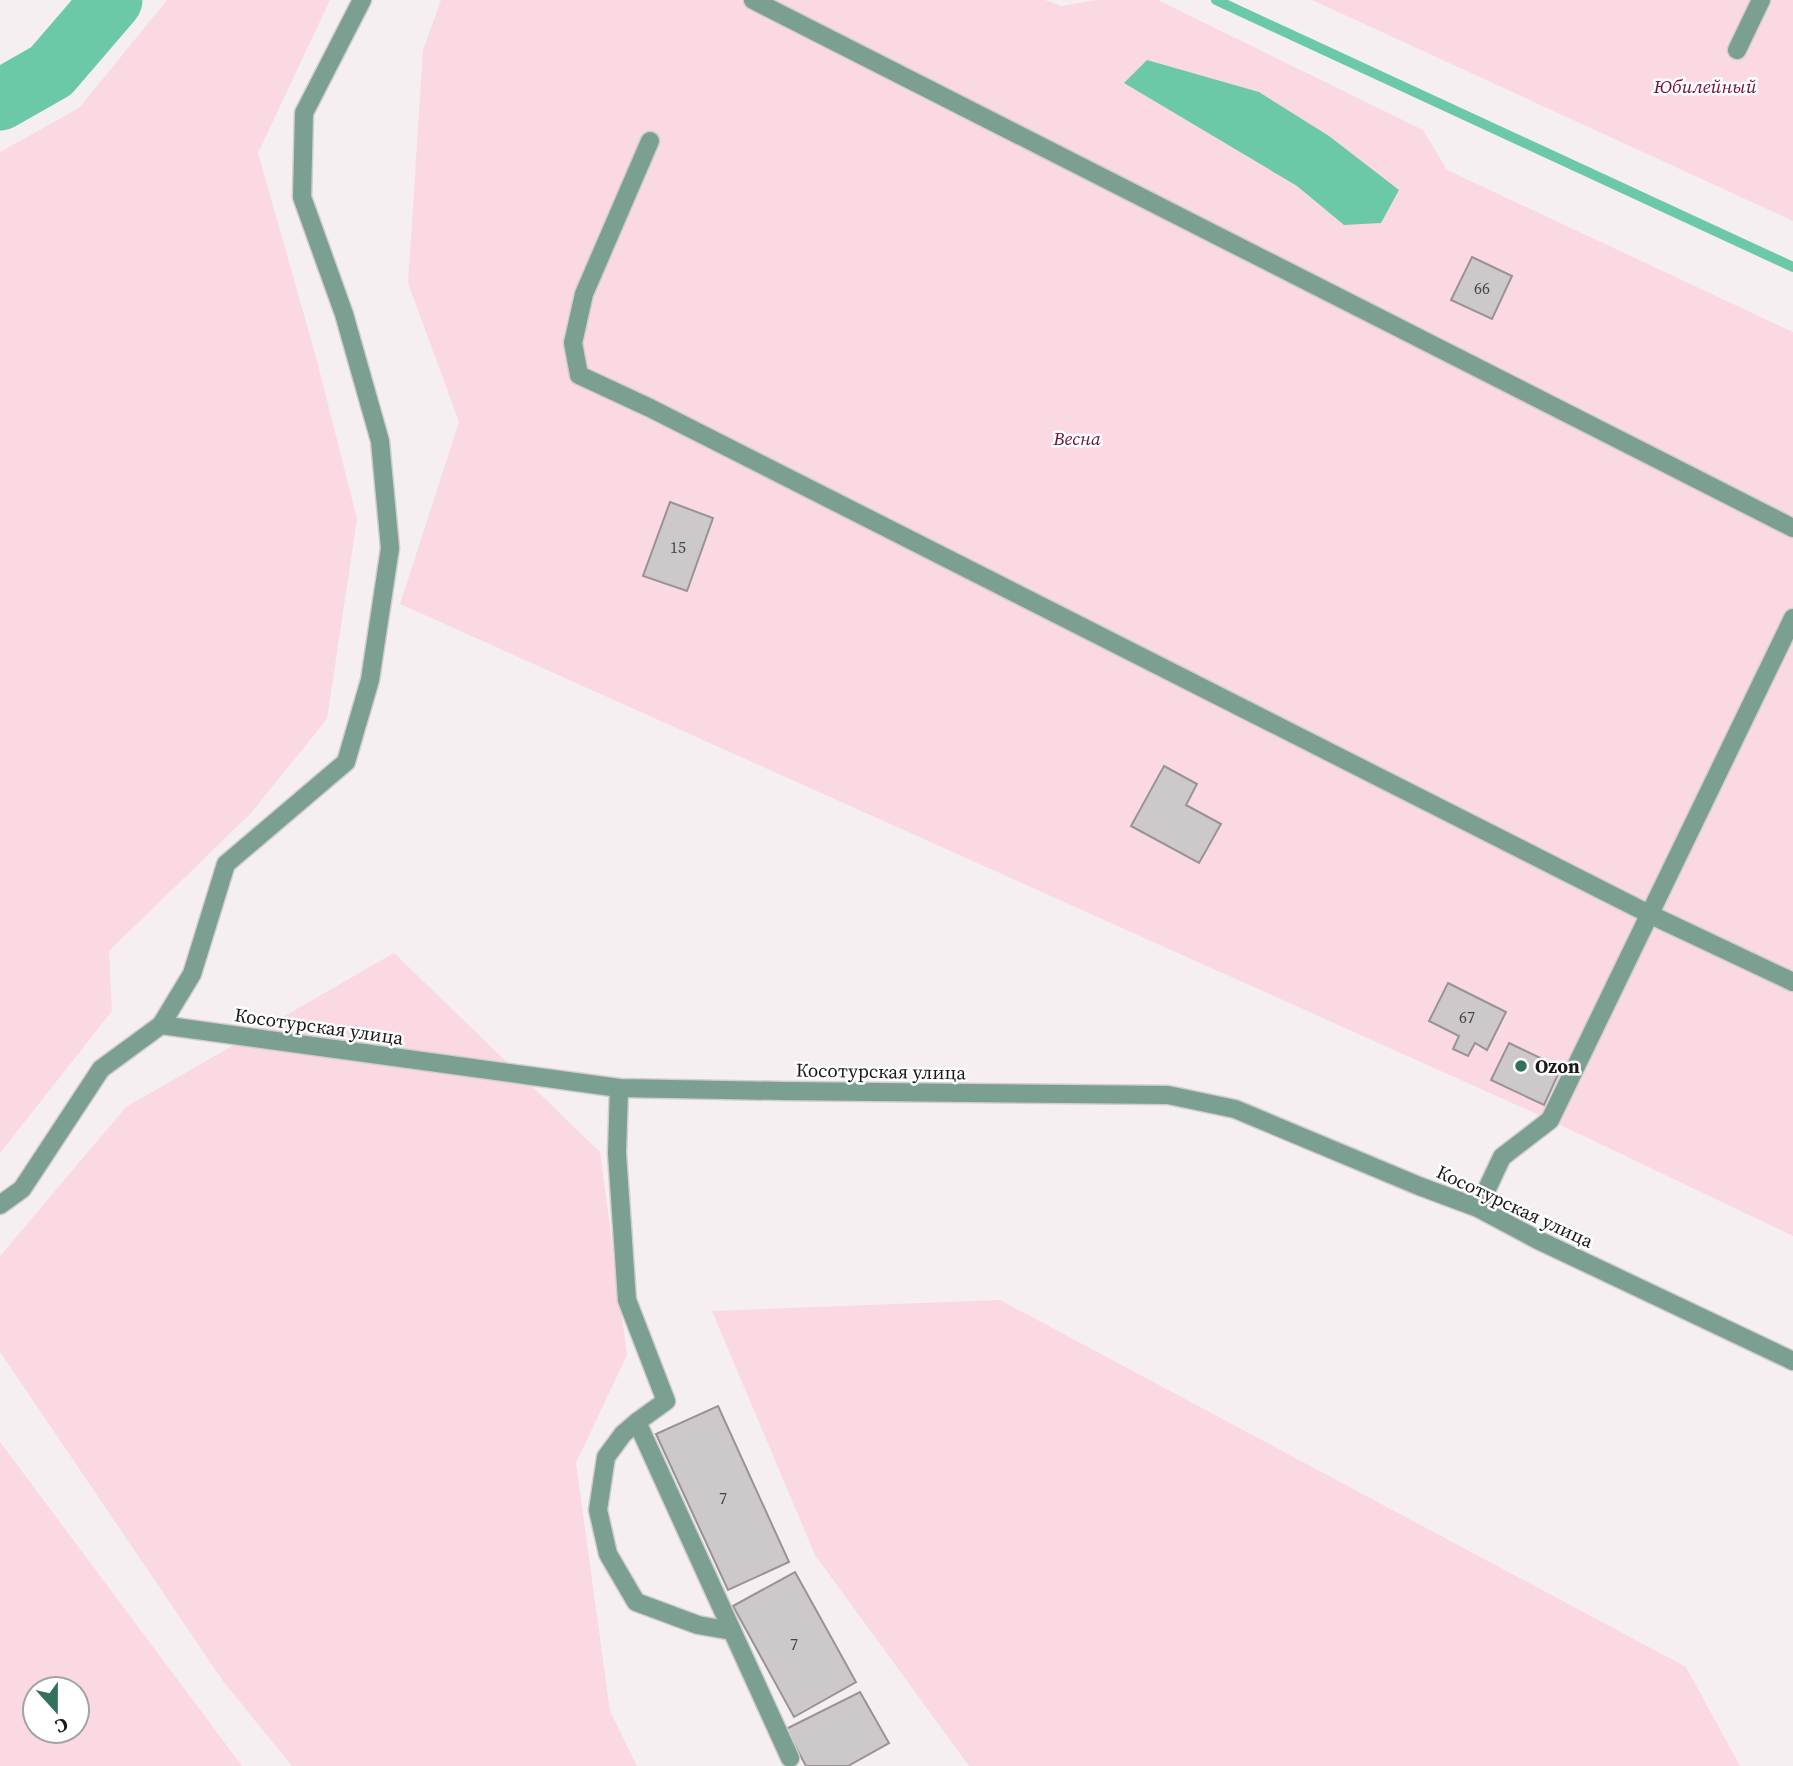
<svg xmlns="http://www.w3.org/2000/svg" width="1793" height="1766" font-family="'Source Serif 4',serif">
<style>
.green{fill:#fbd9e3;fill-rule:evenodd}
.water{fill:#6cc9a8}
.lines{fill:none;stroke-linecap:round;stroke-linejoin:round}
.stream{stroke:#6cc9a8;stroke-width:10}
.river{stroke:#6cc9a8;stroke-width:61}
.building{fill:#cdc8c9;stroke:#989394;stroke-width:2}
.service-casing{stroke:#d2cdce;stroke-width:21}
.minor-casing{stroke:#d2cdce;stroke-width:21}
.service{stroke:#7b9f91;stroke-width:18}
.minor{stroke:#7b9f91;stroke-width:18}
.poi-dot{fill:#34715c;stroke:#fff;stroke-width:2.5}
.labels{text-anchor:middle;stroke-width:5;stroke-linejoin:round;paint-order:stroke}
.number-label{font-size:16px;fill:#474444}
.park-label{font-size:19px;font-style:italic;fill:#6f103d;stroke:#fff}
.street-label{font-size:19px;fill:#1a1818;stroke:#fff}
.poi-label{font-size:19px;font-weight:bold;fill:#1a1818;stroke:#fff;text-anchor:start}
</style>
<rect width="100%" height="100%" fill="#f5eff1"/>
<g class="green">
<polygon points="167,0 330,0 258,153 316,357 357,519 327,719 251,813 109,951 112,1011 0,1153 0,152 79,108"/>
<polygon points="441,0 1045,0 1061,6 1098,0 1158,0 1423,130 1447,170 1793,332 1793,1236 1550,1120 400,604 459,422 408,283 423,50"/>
<polygon points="1312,0 1793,0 1793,221"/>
<polygon points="394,953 600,1152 627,1355 576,1463 610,1711 637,1766 292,1766 223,1681 0,1352 0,1256 126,1107"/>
<polygon points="1000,1300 1686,1667 1740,1766 969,1766 815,1555 712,1311"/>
<path d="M0,1442l242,324h-242zM35,1689h42v42h-42z"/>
</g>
<polygon class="water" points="1147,60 1259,92 1329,136 1399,190 1381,223 1344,225 1297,186 1124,83"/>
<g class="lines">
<polyline class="stream" points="1216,0 1793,267"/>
<polyline class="river" points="0,100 51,71 112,0"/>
</g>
<g class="building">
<polygon points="1472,257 1512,276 1492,319 1451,300"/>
<polygon points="670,502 713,518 687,591 643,576"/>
<polygon points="1164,766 1197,784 1186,805 1221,824 1199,863 1131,826"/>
<polygon points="1448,983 1506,1012 1487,1050 1475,1043 1468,1056 1453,1049 1459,1036 1429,1021"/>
<polygon points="1509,1043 1561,1068 1544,1105 1491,1080"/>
<polygon points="718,1406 789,1562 728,1590 656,1434"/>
<polygon points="795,1572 856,1682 794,1717 733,1606"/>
<polygon points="860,1692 889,1743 848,1766 806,1766 786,1729"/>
</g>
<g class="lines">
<g class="service-casing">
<g id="service">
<polyline points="753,0 1793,528"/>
<polyline points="1737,50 1761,0"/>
<polyline points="650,141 584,294 573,343 579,375 650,408 1649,914 1793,982"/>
<polyline points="619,1088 617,1153 627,1300 666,1401 637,1422 790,1758"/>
<polyline points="1478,1208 1502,1157 1550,1120 1793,618"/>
<polyline points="637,1422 623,1434 606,1457 598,1510 608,1554 636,1602 698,1625 732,1631"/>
</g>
</g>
<g class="minor-casing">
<g id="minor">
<polyline points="161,1025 192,974 226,864 346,762 370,680 390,548 380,441 344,314 302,197 304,113 362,0"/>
<polyline points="0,1205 22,1189 101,1069 161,1025 619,1088 783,1091 1168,1095 1235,1109 1419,1186 1478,1208 1538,1240 1793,1361"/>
</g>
</g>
<use href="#service" class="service"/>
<use href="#minor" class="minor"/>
</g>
<circle class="poi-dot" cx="1521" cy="1066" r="7"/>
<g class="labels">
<g class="number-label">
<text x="1482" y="294">66</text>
<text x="678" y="553">15</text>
<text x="1467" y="1023">67</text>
<text x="723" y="1504">7</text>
<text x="794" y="1650">7</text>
</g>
<g class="park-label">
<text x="1705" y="93">Юбилейный</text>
<text x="1077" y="445">Весна</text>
</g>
<g class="street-label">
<text transform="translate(319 1026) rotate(8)" y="7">Косотурская улица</text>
<text transform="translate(881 1071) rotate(1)" y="7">Косотурская улица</text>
<text transform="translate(1515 1206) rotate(25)" y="7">Косотурская улица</text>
</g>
<g class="poi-label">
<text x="1535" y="1073">Ozon</text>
</g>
</g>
<g transform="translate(56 1710) rotate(159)"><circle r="33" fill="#ffffff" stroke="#a3a3a3" stroke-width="2"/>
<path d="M0-5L12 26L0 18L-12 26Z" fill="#34715c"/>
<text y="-10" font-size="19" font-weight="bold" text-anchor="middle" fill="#1a1818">С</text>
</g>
</svg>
